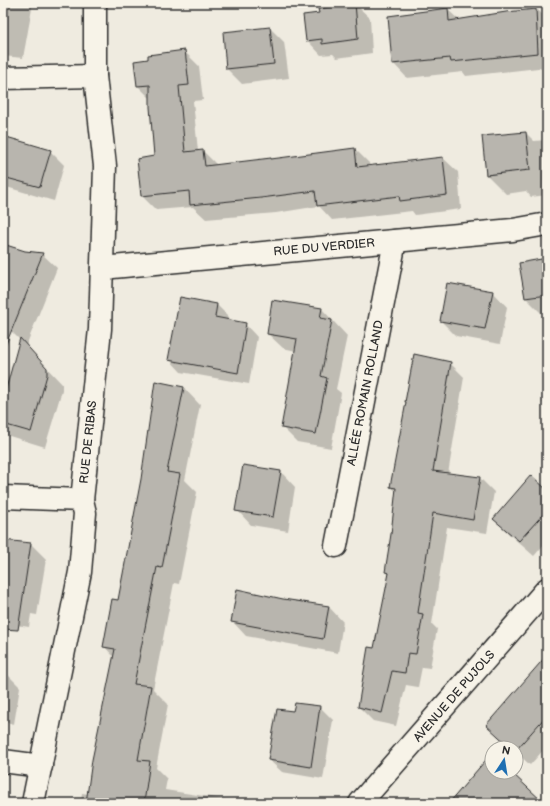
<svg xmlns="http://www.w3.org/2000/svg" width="550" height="806" font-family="'Balsamiq Sans',sans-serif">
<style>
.shadow{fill:#0003}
.building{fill:#b8b5ae;stroke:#2b2b2b}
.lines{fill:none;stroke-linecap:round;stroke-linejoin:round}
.minor-casing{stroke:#2b2b2b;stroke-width:25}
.secondary-casing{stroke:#2b2b2b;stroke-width:25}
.minor{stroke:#f7f3e8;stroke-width:22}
.secondary{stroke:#f7f3e8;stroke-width:22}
.labels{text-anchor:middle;stroke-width:3;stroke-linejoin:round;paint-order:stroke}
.street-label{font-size:12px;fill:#2b2b2b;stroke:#f7f3e8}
</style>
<rect width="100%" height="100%" fill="#efebe0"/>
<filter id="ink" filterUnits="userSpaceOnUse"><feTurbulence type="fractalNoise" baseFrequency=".025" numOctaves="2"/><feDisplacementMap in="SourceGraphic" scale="8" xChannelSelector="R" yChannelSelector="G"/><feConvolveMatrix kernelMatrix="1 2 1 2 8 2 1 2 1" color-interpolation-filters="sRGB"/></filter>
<g filter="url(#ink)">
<g class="shadow">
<polygon points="3,3 33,3 23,58 3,56"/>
<polygon points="355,4 370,18 372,53 337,58 333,54 321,55 307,40 320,14"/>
<polygon points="447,9 459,20 506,13 538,10 547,19 547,67 466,76 463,72 407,78 393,63"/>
<polygon points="270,28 284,42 289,78 242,84 227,69 224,33"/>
<polygon points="184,51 199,66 203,100 193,101 198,151 203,151 218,166 355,149 369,163 370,167 443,158 458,172 461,209 415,215 412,211 332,220 319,206 276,213 206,219 193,207 156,210 142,196 155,157 151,99 138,86 149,60"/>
<polygon points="526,133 534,141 547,140 547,195 531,197 526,191 506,194 487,175"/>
<polygon points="3,137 50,151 64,165 54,201 3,186"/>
<polygon points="3,245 25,252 42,254 57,268 26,346 62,384 62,390 45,447 3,434 3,380 9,382 20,340 6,326 3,326"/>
<polygon points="547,259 547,312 541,313 526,298"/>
<polygon points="493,292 507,307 500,344 456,336 441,321"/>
<polygon points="217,305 229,317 228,321 245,324 257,337 249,384 181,372 169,359"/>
<polygon points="322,309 347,336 336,389 341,393 331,448 297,442 282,427 296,351 283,348 268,334"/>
<polygon points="450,363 464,377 448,474 480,478 494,492 487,533 447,527 432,624 437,629 430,668 422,667 418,687 406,685 396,726 373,721 359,707 375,650 389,575 386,572 397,492 391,487"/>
<polygon points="184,388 200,405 185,480 197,492 179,584 174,583 153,689 168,704 156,768 167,779 165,790 230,800 232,803 81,803 82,793 88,794 114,657 104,646 119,601"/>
<polygon points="547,397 547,407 542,402"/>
<polygon points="281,472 295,487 288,531 251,525 237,510"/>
<polygon points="547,491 547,541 534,556 509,534 494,519"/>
<polygon points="3,541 31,544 46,559 37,615 31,614 29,627 4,623 3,622"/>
<polygon points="329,607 343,622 338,653 246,636 232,621"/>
<polygon points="547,656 547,746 530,765 516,752 516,748 511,748"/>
<polygon points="3,672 5,672 20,687 14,724 3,722"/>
<polygon points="295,704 320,707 333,720 323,779 282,772 269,760 294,712"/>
</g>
<g class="building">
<polygon points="355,3 358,39 322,44 322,39 306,41 303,15 319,13 318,9"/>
<polygon points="448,8 449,21 506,12 536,9 538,53 451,62 450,58 392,64 388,16"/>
<polygon points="270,27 274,64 226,69 223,32"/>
<polygon points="185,50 189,85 179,86 185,152 203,150 205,166 271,158 271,159 355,148 357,167 443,157 447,195 400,201 399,196 317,206 315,191 261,198 190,205 189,191 141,196 137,159 154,156 150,107 150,85 137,86 134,61 148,59 148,55"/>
<polygon points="526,132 530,170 486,175 482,136"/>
<polygon points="3,136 51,150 40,187 3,177"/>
<polygon points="3,244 25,251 43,253 4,349 3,348"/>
<polygon points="547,258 547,295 525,298 519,263"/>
<polygon points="447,283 493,291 485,329 440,321"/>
<polygon points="180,297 217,304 215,317 246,323 238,373 168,360"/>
<polygon points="272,300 322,308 320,318 332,320 321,376 327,378 316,434 281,428 297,339 267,334"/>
<polygon points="20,338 47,368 47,375 31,432 3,424 3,400"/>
<polygon points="414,354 451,362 433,471 480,477 473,520 433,513 418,613 423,614 416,654 408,653 405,673 392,671 382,713 358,707 368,647 374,648 389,573 385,572 391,534 396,488 390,487 406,402 405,402"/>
<polygon points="155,381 184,387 167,472 180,474 162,568 157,567 134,684 151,686 138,760 150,761 144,803 86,803 92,760 115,649 103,647 112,599 118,600 141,479"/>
<polygon points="243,465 281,471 273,517 235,511"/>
<polygon points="531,475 547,490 547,510 519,541 493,519"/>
<polygon points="3,540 31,543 18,630 3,629"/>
<polygon points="237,589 283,599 329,606 323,639 231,622"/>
<polygon points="547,655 547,715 516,750 516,748 511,748 486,725"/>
<polygon points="295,703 320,706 311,767 268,760 277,709 293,711"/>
<polygon points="491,754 492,755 492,772 511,772 544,803 449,803"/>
</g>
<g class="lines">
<g class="minor-casing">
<g id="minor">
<polyline points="3,78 95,76"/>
<polyline points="102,268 513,230 547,224"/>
<polyline points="3,497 82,500"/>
<polyline points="336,546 395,241"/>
<polyline points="3,761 41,766"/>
<polyline points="33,803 80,572 85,513 82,500 100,329 105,166 95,76 95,3"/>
</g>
</g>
<g class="secondary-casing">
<polyline id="secondary" points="360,803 547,589"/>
</g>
<use href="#minor" class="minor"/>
<use href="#secondary" class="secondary"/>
</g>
</g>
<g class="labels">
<g class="street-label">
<text transform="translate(324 247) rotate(-5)" y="4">RUE DU VERDIER</text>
<text transform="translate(365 393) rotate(-79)" y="4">ALLÉE ROMAIN ROLLAND</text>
<text transform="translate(88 442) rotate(-84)" y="4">RUE DE RIBAS</text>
<text transform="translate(454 696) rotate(-49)" y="4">AVENUE DE PUJOLS</text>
</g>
</g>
<rect width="550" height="806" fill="none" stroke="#f7f3e8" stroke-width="16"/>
<rect x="8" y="8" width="534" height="790" fill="none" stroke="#2b2b2b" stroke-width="1.5" filter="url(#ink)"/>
<g transform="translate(504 760) rotate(12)"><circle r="19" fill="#f7f3e8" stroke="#a5a39c"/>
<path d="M0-3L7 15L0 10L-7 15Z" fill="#1f6fb2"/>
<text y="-6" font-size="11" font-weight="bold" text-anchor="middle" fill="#2b2b2b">N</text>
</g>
</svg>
